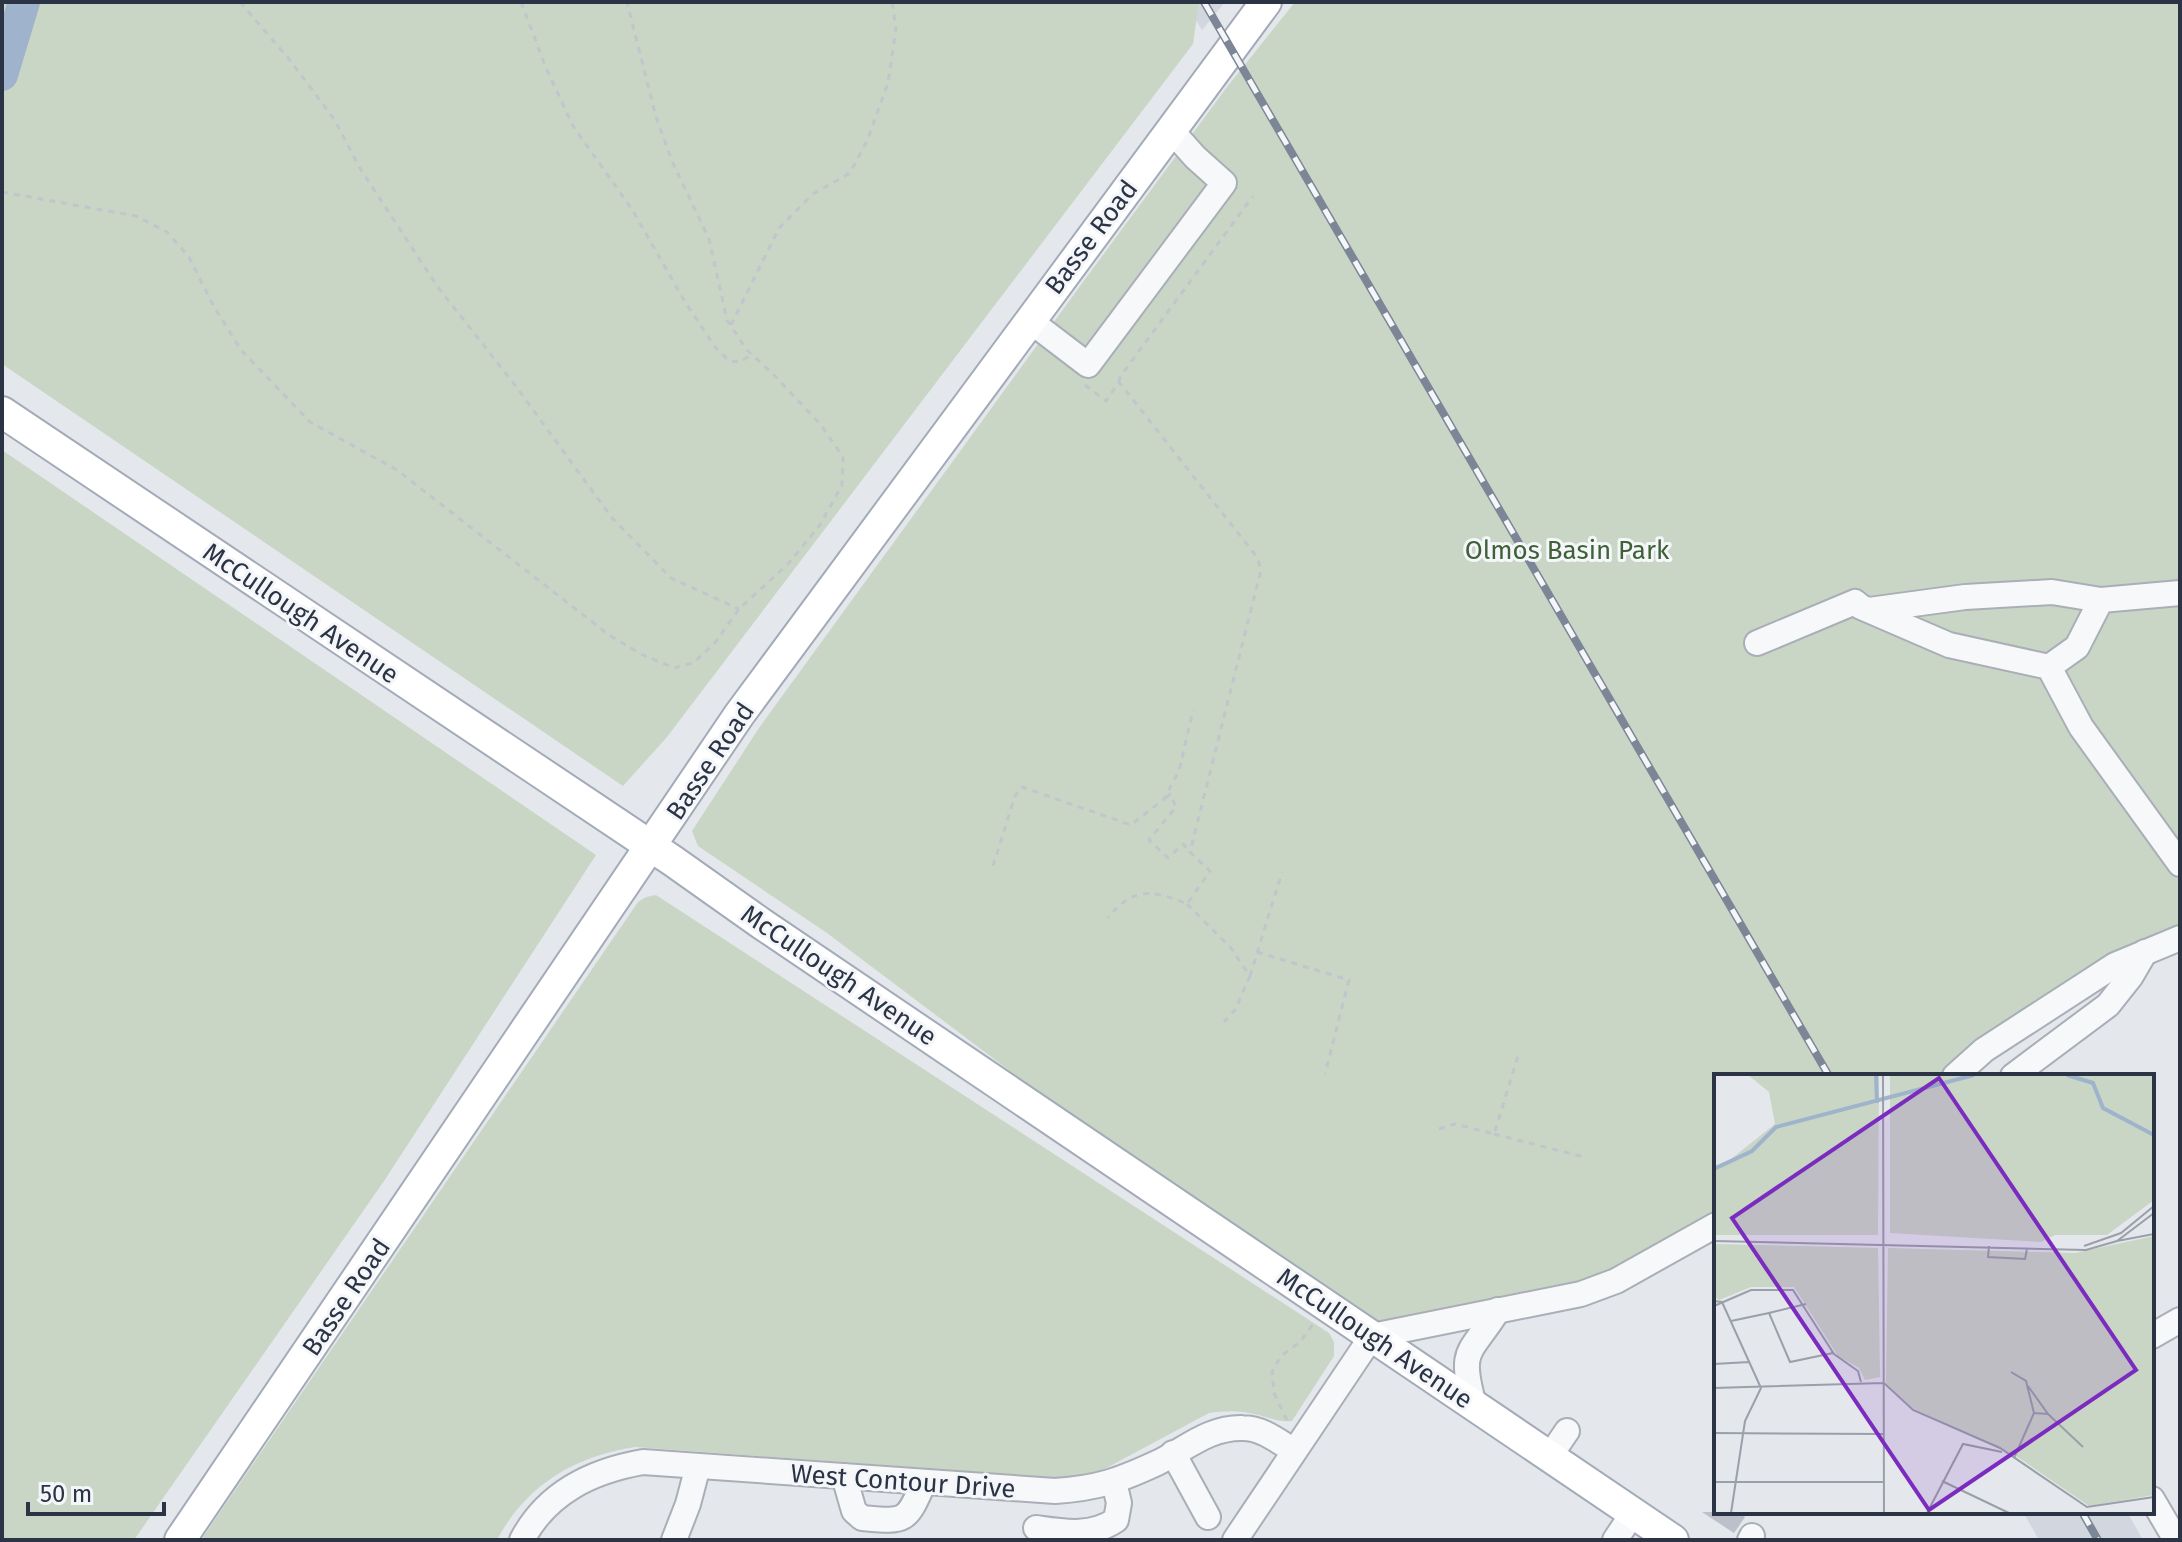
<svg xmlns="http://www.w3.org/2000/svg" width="2182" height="1542" font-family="'Fira Sans',sans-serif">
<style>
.built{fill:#d2d6de}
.green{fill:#c9d6c5}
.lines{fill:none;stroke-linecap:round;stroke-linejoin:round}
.river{stroke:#9fb4cc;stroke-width:32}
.building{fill:#bbc0ca}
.minor-casing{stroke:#a9aeb7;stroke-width:28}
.major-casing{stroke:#a3abb8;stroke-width:34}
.path{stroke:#c2c5cb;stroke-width:3;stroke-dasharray:6 6;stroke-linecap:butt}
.minor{stroke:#f7f8fa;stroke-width:24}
.major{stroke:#fff;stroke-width:30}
.rail-casing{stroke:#7d8696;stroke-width:8}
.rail{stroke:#f4f6f9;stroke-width:5;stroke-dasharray:15;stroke-linecap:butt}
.labels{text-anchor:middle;stroke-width:6;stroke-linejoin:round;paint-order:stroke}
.street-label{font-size:26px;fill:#2b3445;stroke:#f4f6f9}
.park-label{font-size:26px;fill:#3f6138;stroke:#f4f6f9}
.inset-river{fill:none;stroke:#9fb4cc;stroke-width:4}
.inset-road{fill:none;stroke:#9a9fa9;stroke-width:2}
.view{fill:#7b2cbf;fill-opacity:0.15;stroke:#7b2cbf;stroke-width:4}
.inset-edge{fill:none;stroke:#2b3445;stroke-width:4}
</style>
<rect width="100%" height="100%" fill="#e4e7ec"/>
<g class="built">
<polygon points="1185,2 1225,2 1202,30"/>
<polygon points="2023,1512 2127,1512 2143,1540 2039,1540"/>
</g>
<g class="green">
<polygon points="2,2 1199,2 1193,44 667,737 623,786 2,364"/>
<polygon points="1295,2 2180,2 2180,925 2110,956 1945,1076 1716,1076 1716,1212 1597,1279 1383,1325 1026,1083 827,933 698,846 692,831 759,728 1083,282 1227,87"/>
<polygon points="2,450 596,855 384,1181 134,1540 2,1540"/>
<path d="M656,895l673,438 5,9v14l-42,65c-13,2 -26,-5 -38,-7 -15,-4 -30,-3 -45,-1l-112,60 -22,6 -440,-32c-60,9 -109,38 -138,93h-296l437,-638 8,-5z"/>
</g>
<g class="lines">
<polyline class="river" points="2,75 24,2"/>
</g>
<polygon class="building" points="1702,1512 1737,1512 1745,1517 1734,1533"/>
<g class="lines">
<g class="minor-casing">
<g id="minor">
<polyline points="1029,320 1088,365 1224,183 1195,157 1171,130"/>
<polyline points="1869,610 1965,597 2052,592 2101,600"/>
<polyline points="1757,643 1855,602 1861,607 1949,645 2049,667 2081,727 2180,864"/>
<polyline points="2049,667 2077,647 2101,600 2180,593"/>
<polyline points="1955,1076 1984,1050 2115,965 2180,938"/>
<polyline points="2013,1076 2108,1005 2131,976 2145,952"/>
<polyline points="2152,1336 2180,1320"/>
<path d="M1474,1405c-16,-58 -4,-50 24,-95"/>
<polyline points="1173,1453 1208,1517"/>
<polyline points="1550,1456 1567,1431"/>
<path d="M844,1476l10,35 8,7c44,4 44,5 62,-36"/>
<polyline points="2152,1499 2176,1540"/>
<path d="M1036,1528c28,4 55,9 80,-8l3,-17 -5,-21"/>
<path d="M522,1540c25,-48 70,-69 121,-78l412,29c43,-3 63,-10 102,-28 29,-14 52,-36 86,-35 19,0 35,13 51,23"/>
<polyline points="674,1540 688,1504 698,1466"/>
<polyline points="1235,1540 1372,1336 1581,1294 1616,1281 1716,1225"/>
<polyline points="1615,1540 1633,1513"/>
<polyline points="1750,1540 1752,1536"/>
</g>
</g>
<g class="major-casing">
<g id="major">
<polyline points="2,412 673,861 762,924 1673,1540"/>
<polyline points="180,1540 739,715 1266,2"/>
</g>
</g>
<g class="path">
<polyline points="240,2 289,59 334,119 361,170 437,286 515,385 612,518 671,578 739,609"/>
<polyline points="521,2 546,68 573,126 633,211 685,302 715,347 729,361 740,362 752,354"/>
<polyline points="2,192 136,216 167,232 189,257 213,305 241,350 310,422 397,470 609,635 641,654 674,668 693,663 714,644 739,609 788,564 820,525 842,485 843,457 821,425 773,374 747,350 727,320 709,239 672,161 656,117 627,2"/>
<polyline points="731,325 779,228 813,194 850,173 867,141 888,83 896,29 892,2"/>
<polyline points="1119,382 1120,377 1253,196"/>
<path d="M1085,385l21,16 13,-19 138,175 4,13 -71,282 20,19 -23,33c-34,-14 -54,-18 -79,14"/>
<polyline points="1166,798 1170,794 1176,807 1149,840 1168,858 1183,844 1190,852"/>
<polyline points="993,866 1015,796 1022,787 1131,825 1164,799 1179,771 1193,710"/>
<polyline points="1187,904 1231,948 1250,976 1235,1010 1224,1022"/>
<polyline points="1257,952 1349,980 1325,1074"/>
<polyline points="1250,976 1282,872"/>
<polyline points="1439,1129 1455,1124 1494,1134 1519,1053"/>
<polyline points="1494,1134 1584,1157"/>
<polyline points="1287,1420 1274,1393 1272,1372 1281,1356 1300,1342 1313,1324"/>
</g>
<use href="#minor" class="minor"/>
<use href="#major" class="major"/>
<g class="rail-casing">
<g id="rail">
<polyline points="1204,2 1829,1076"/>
<polyline points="2082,1512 2098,1540"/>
</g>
</g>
<use href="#rail" class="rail"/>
</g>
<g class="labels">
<g class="street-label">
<text transform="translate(1091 237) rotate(-53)" y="9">Basse Road</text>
<text transform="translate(301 613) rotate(34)" y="9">McCullough Avenue</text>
<text transform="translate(710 761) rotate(-56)" y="9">Basse Road</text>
<text transform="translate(839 975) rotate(34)" y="9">McCullough Avenue</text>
<text transform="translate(346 1297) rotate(-56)" y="9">Basse Road</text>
<text transform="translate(1375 1338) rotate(34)" y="9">McCullough Avenue</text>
<text transform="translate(903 1481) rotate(4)" y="9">West Contour Drive</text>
</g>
<g class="park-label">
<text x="1567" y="559">Olmos Basin Park</text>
</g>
</g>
<g transform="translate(1714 1074)">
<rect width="440" height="440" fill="#e4e7ec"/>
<path d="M34,1h131l-1,160h-164v-69l17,-7 44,-35 -6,-32zM176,1h264v125l-47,35h-52l-14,7 -151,-9zM440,162v259l-65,11 -73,-50 -104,-48 -26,-25 2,-135 187,5zM0,170l164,4 2,129 -15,3 -6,-12 -21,-12 -44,-69h-43l-32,13 -5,-3z" fill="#c9d6c5"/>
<path class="inset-river" d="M162,1l1,28M353,1l26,8 10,25 51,27M0,95l38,-18 24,-24 198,-52"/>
<path class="inset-road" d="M169,1l1,438M0,167l372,9 31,-9 37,-28M403,167l37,-7M275,172l-1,11 37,2 2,-10M370,172l37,-13 33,-27M0,227l8,1 39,86 -16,33 -14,92M92,230l-37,9 21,49 43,-9M0,232l37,-16h42l41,64 24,17 3,11M17,247l38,-8M0,290l35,-2M297,298l15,9 8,32 -20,45M314,312l20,28M0,314l170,-5 29,27 87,38 87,59 67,-10M320,339l14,1 35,33M0,359l170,1M228,407l67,32M0,408h170M213,439l36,-69 39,8"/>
<path class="view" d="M225,4l197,292 -207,140 -197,-292z"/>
<rect width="440" height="440" class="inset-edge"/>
</g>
<rect width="2182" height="1542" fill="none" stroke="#2b3445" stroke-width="8"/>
<path d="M28 1502v12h136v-12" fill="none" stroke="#2b3445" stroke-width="4"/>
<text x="40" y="1502" font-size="24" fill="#2b3445" stroke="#f4f6f9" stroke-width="6" paint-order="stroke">50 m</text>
</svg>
